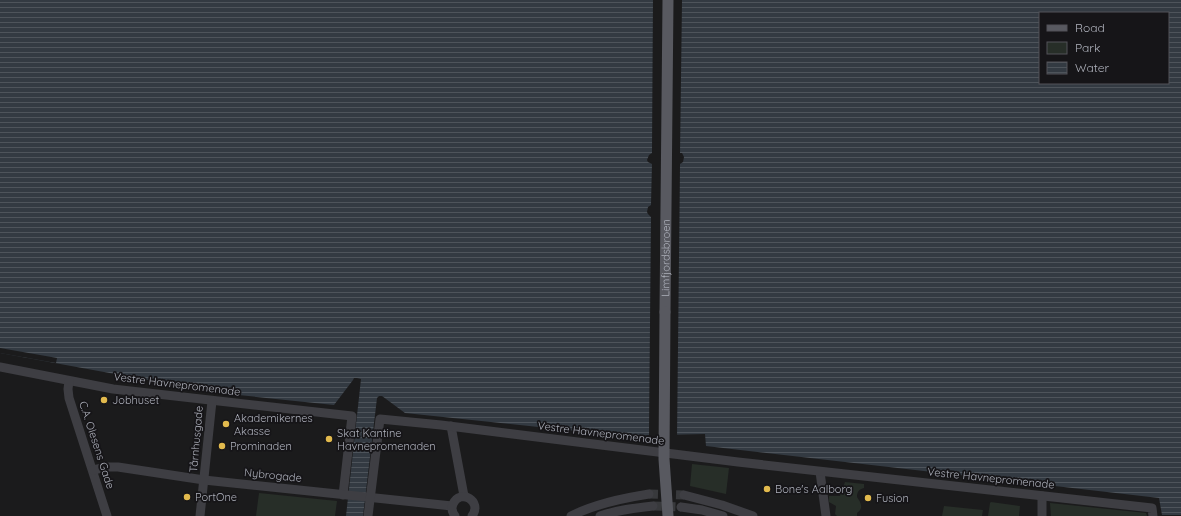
<svg xmlns="http://www.w3.org/2000/svg" width="1181" height="516" font-family="Quicksand,sans-serif">
<style>
.green{fill:#272e28}
.water{fill:url(#water-rules);fill-rule:evenodd}
.pier{fill:#1b1b1c}
.lines{fill:none;stroke-linecap:round;stroke-linejoin:round}
.minor-tunnel{stroke:#38393c;stroke-width:9;stroke-dasharray:9 4.5;stroke-linecap:butt}
.minor{stroke:#3e3e43;stroke-width:9}
.major{stroke:#585960;stroke-width:11}
.major-bridge{stroke:#585960;stroke-width:11}
.poi-dot{fill:#e2ba4d;stroke:#161518;stroke-width:1.5}
.labels{text-anchor:middle;stroke-width:3.5;stroke-linejoin:round;paint-order:stroke}
.street-label{font-size:11px;fill:#aeb1bb;stroke:#161518}
.poi-label{font-size:11px;fill:#aeb1bb;stroke:#161518;text-anchor:start}
</style>
<defs>
<pattern id="water-rules" width="6" height="5" patternUnits="userSpaceOnUse"><rect width="6" height="5" fill="#333a42"/><path d="M0 2.5h6" fill="none" stroke="#4e545b"/></pattern>
</defs>
<rect width="100%" height="100%" fill="#1b1b1c"/>
<g class="green">
<polygon points="692,464 729,468 726,494 690,486"/>
<path d="M845,482l19,2v4c-5,1 -7,4 -7,9 4,6 7,11 0,16v3h-20l-2,-2 1,-8 -7,-4v-6h11z"/>
<polygon points="259,493 337,501 335,516 256,516"/>
<polygon points="991,502 1020,506 1019,516 988,516 990,503"/>
<polygon points="1050,503 1146,513 1147,516 1051,516"/>
<polygon points="944,506 983,510 982,516 942,516"/>
</g>
<path class="water" d="M0,0h1181v515h-19l-3,-17 -453,-52 -1,-12 -82,2 -218,-23 -23,-17h-3l-2,2 -14,118h-17l15,-137 -4,-1h-3l-1,2 -19,25 -115,-12 -219,-40zM1040,13h128v70h-128z"/>
<g class="pier">
<polygon points="653,0 682,0 680,153 682,153 684,157 683,162 680,164 677,437 649,437 651,217 648,214 647,212 648,207 651,205 652,164 648,162 647,160 649,155 652,153"/>
<polygon points="0,348 57,358 56,363 0,353"/>
</g>
<g class="lines">
<g class="minor-tunnel">
<polyline points="649,494 684,495"/>
<polyline points="653,506 681,507"/>
</g>
<g class="minor">
<polyline points="0,367 113,389 352,416 343,495"/>
<polyline points="69,381 68,389 69,398 107,516"/>
<polyline points="451,426 464,496"/>
<polyline points="93,470 107,467 118,467 204,480 452,506"/>
<polyline points="820,472 826,516"/>
<polyline points="684,495 722,505 753,516"/>
<polyline points="1042,496 1042,516"/>
<polyline points="681,507 702,510 723,516"/>
<polyline points="200,516 212,401"/>
<polyline points="368,516 380,419 441,425 738,462 1152,508 1153,516"/>
<path d="M455,516c-3,-4 -4,-8 -2,-12 7,-16 30,-3 19,12"/>
<path d="M571,516c24,-12 52,-18 78,-22"/>
<path d="M600,516c17,-6 35,-8 53,-10"/>
</g>
<path class="major" id="s1" d="M665,312l3,-312"/>
<polyline class="major-bridge" points="665,312 664,459 668,516"/>
</g>
<g class="poi-dot">
<circle cx="104" cy="400" r="4"/>
<circle cx="226" cy="424" r="4"/>
<circle cx="329" cy="439" r="4"/>
<circle cx="222" cy="446" r="4"/>
<circle cx="767" cy="489" r="4"/>
<circle cx="187" cy="497" r="4"/>
<circle cx="868" cy="498" r="4"/>
</g>
<g class="labels">
<g class="street-label">
<text dy="4" stroke="none"><textPath href="#s1" startOffset="54">Limfjordsbroen</textPath></text>
<text transform="translate(177 384) rotate(7)" y="4">Vestre Havnepromenade</text>
<text transform="translate(601 433) rotate(7)" y="4">Vestre Havnepromenade</text>
<text transform="translate(196 439) rotate(-85)" y="4">Tårnhusgade</text>
<text transform="translate(97 445) rotate(72)" y="4">C.A. Olesens Gade</text>
<text transform="translate(273 475) rotate(6)" y="4">Nybrogade</text>
<text transform="translate(991 478) rotate(6)" y="4">Vestre Havnepromenade</text>
</g>
<g class="poi-label">
<text x="112" y="404">Jobhuset</text>
<text x="234" y="422">Akademikernes<tspan x="234" dy="13">Akasse</tspan></text>
<text x="337" y="437">Skat Kantine<tspan x="337" dy="13">Havnepromenaden</tspan></text>
<text x="230" y="450">Prominaden</text>
<text x="775" y="493">Bone's Aalborg</text>
<text x="195" y="501">PortOne</text>
<text x="876" y="502">Fusion</text>
</g>
</g>
<rect x="1039" y="12" width="130" height="72" fill="#161518" stroke="#535359"/>
<rect x="1047" y="25" width="20" height="6" fill="#585960" stroke="#535359"/>
<text x="1075" y="32" font-size="12" fill="#aeb1bb">Road</text>
<rect x="1047" y="42" width="20" height="12" fill="#272e28" stroke="#535359"/>
<text x="1075" y="52" font-size="12" fill="#aeb1bb">Park</text>
<rect x="1047" y="62" width="20" height="12" fill="url(#water-rules)" stroke="#535359"/>
<text x="1075" y="72" font-size="12" fill="#aeb1bb">Water</text>
</svg>
